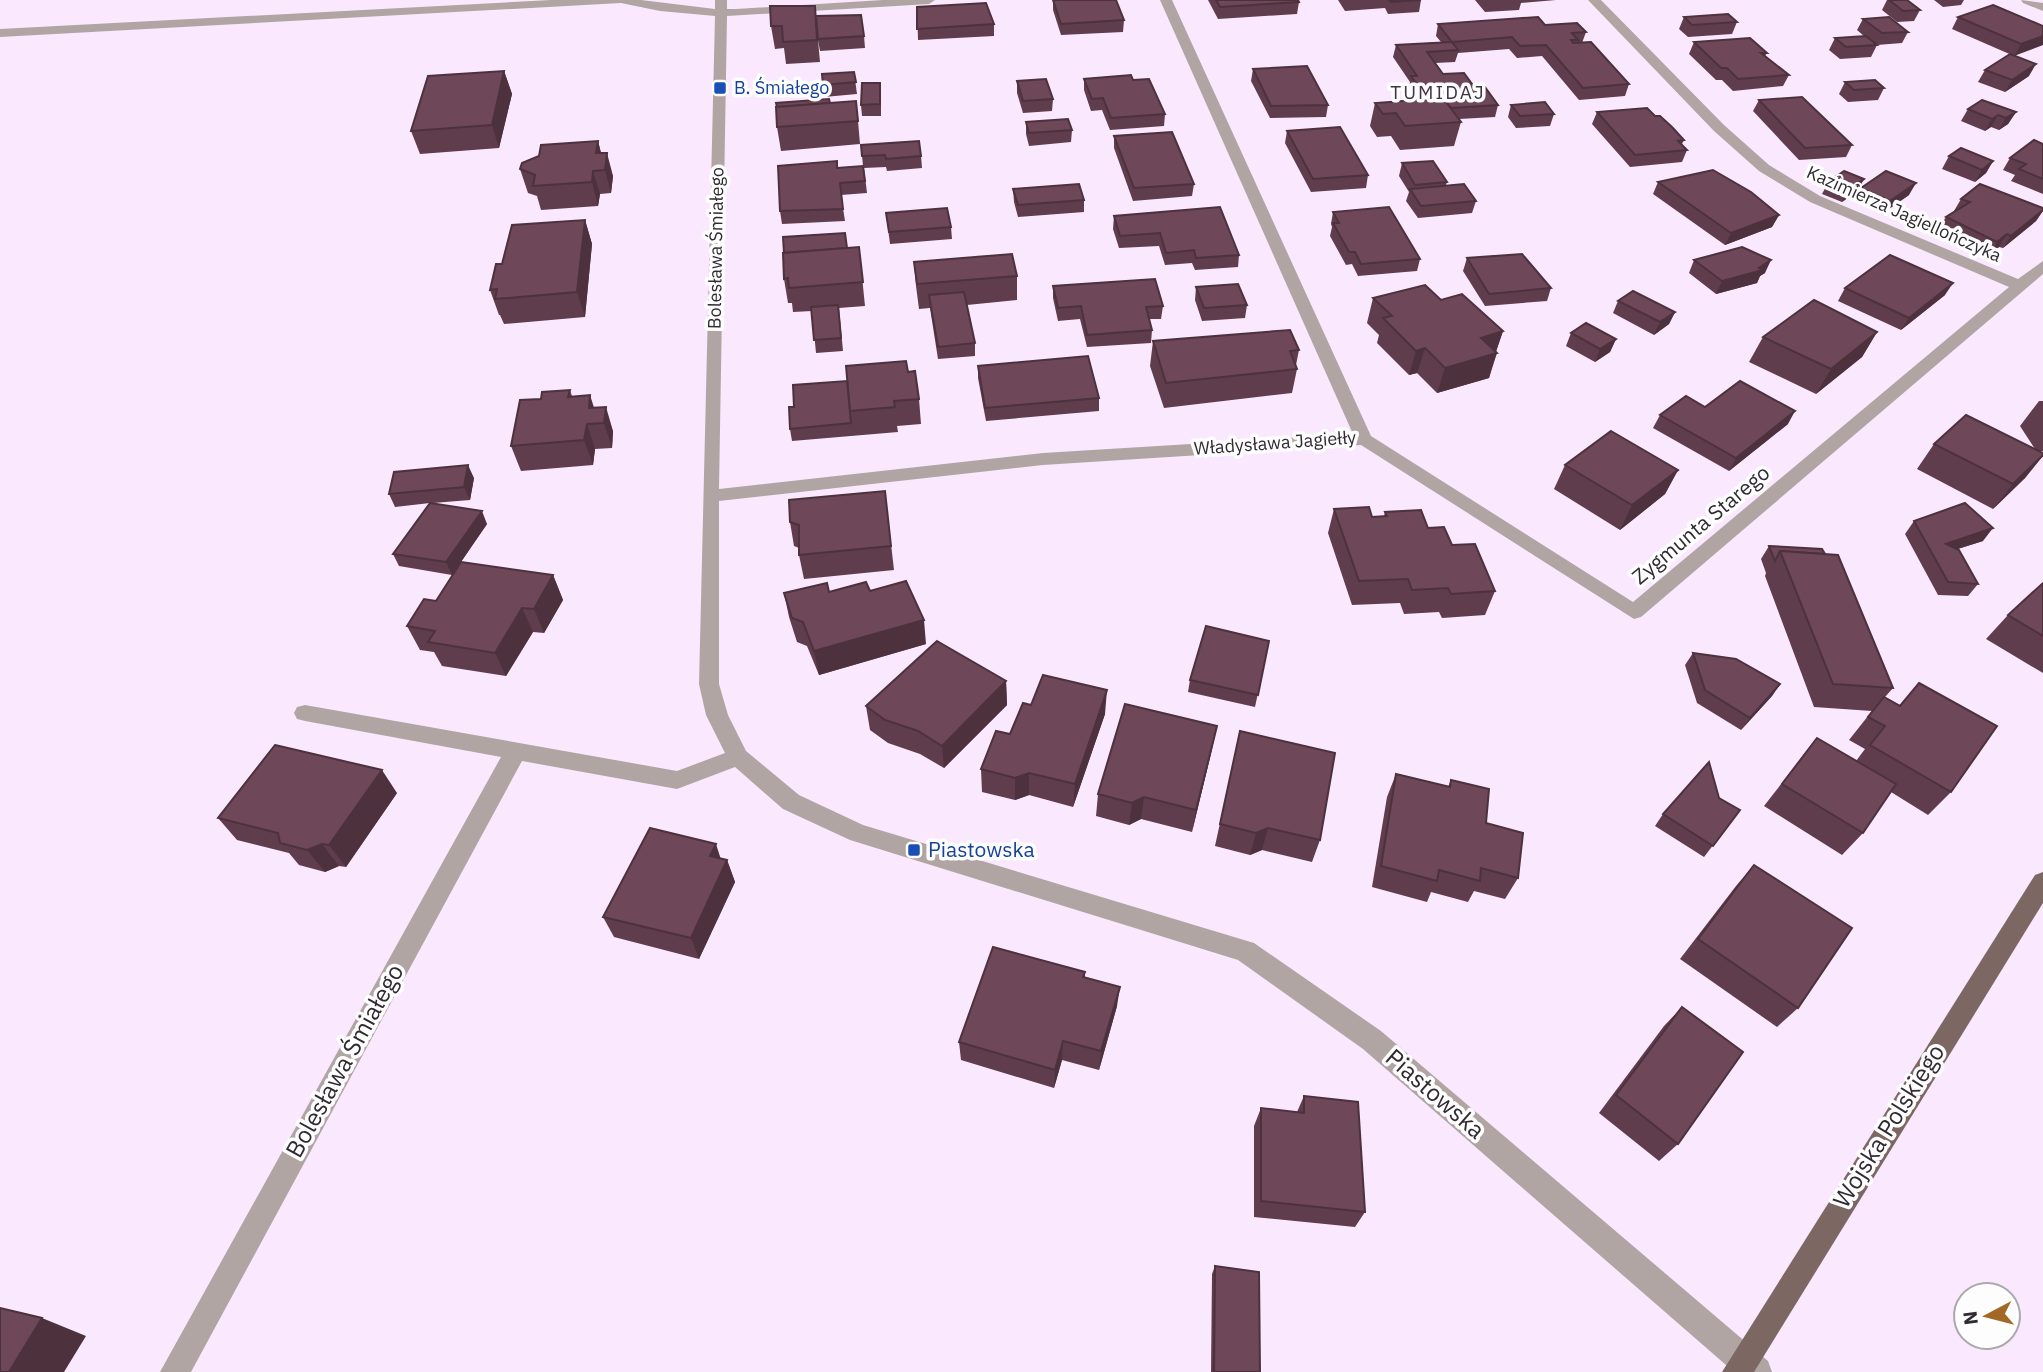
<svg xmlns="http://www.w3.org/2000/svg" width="2043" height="1372" font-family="'IBM Plex Sans',sans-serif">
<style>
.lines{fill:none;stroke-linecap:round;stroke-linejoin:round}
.minor{fill:#b1a5a3;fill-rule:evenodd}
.major{fill:#7c6763;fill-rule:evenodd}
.wall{fill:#5f3d4c}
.shaded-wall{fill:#4d323e}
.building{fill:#6e4758;stroke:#4d323e;stroke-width:2}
.transit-dot{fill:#1a4fb4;stroke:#fdfdfd;stroke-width:2.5}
.labels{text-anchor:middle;stroke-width:7;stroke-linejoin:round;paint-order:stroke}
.far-transit-label{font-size:18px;fill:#164399;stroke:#fdfdfd;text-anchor:start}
.far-street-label{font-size:18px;fill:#302a31;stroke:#fdfdfd}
.far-neighbourhood-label{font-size:19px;letter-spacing:2px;fill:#413444;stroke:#fdfdfd}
.street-label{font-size:21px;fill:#302a31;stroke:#fdfdfd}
.transit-label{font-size:21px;fill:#164399;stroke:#fdfdfd;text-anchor:start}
.near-street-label{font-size:24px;fill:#302a31;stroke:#fdfdfd}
</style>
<rect width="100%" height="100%" fill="#fae9fe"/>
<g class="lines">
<g class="minor">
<polygon points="551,0 641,0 715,9 715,0 727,0 727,9 736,9 883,0 935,0 929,4 727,16 719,489 1043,453 1353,434 1160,0 1172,0 1371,436 1633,602 2009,287 1810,202 1759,171 1714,131 1588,0 1601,0 1724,125 1769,165 1820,196 2018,279 2043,261 2043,274 1641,617 1634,619 1361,445 1043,465 719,501 719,684 728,715 746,751 799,795 863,825 1254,943 1381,1031 1768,1361 1772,1372 1734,1372 1363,1049 1238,960 850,840 783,809 735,767 677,789 522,761 191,1372 160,1372 501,757 305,721 297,719 294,713 297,707 305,705 677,771 725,753 706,715 699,684 715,16 660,11 621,3 0,37 0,29"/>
<polygon points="2021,0 2043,3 2043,11 2023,3"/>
</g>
<polygon class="major" points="2043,872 2043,903 1754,1372 1722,1372 2035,875"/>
</g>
<g class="wall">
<polygon points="1053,0 1116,0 1124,20 1123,32 1061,35 1053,10"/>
<polygon points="1208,0 1298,0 1299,2 1297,14 1218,19"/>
<polygon points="1338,0 1421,0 1419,12 1388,14 1385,8 1345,11"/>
<polygon points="1475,0 1556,0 1521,3 1519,10 1485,12"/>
<polygon points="1887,0 1907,0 1920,10 1914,21 1897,22 1882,10"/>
<polygon points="1934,0 1964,0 1961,5 1943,7"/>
<polygon points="917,7 994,24 994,36 918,40"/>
<polygon points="816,16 864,36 865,48 820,51 818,40 820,62 786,64 784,48 775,49 771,26"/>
<polygon points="1684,17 1737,22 1732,34 1688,37 1679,29"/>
<polygon points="1958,17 2043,26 2014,56 1952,29"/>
<polygon points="1863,19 1908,32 1902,43 1877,45 1871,57 1840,59 1829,50 1835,38 1864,36 1857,30"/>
<polygon points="1438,24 1545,25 1586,32 1582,43 1629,84 1625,96 1579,100 1542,56 1517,58 1509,49 1458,53 1455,62 1435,63 1443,74 1475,88 1498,105 1495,117 1459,119 1461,122 1454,146 1400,150 1391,136 1377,137 1370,126 1375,103 1416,100 1409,88 1410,82 1393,57 1396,45 1441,42 1436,36"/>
<polygon points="1694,42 1767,53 1765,56 1789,75 1783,86 1733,91 1722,80 1716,80 1689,54"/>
<polygon points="1253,69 1328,105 1326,117 1270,118 1251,81"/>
<polygon points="1985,70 2029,76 2005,92 1978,82"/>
<polygon points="504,71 512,94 499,148 420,154 411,131"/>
<polygon points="854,72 857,94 824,97 823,85"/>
<polygon points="1084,79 1133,80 1165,114 1164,126 1110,130 1102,110 1091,111 1084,90"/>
<polygon points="1017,81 1053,99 1052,111 1023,113 1017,93"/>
<polygon points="1845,82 1884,88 1878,100 1848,102 1839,94"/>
<polygon points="881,95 881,116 862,116 861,105"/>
<polygon points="1759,100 1852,145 1846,157 1799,160 1753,111"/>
<polygon points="830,103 858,121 860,144 781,151 777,127 777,107"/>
<polygon points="1511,105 1554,114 1550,126 1516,128 1508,117"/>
<polygon points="1968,109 2016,112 2008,124 1999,130 1991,127 1985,131 1961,121"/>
<polygon points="1597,112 1655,116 1684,140 1682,144 1687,150 1682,162 1630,167 1592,124"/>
<polygon points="1026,122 1072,130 1071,142 1029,146 1026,134"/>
<polygon points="1287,131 1368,175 1366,188 1311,192 1285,143"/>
<polygon points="1114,136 1194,184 1192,196 1133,201 1114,148"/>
<polygon points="598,141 601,153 613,176 611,193 600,194 598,206 541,210 537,196 528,193 520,169"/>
<polygon points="2043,144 2043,194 2011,181 2015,175 2003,170 2010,158"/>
<polygon points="861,145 921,156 922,168 887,171 886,167 864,168 867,193 841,195 845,221 782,224 780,211 838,168 863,166"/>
<polygon points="1949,156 1993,161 1986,173 1975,182 1942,169"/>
<polygon points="1402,163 1447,182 1446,185 1476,201 1472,213 1418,218 1406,201 1409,192 1399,176"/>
<polygon points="1864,179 1857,191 1842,202 1822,194 1829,181"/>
<polygon points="1658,182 1779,215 1772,227 1725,245 1653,194"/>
<polygon points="1861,188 1909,195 1883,213 1854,200"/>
<polygon points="1013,189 1084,200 1084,212 1018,217 1014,202"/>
<polygon points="1961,199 2043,208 2043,211 2036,221 2003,248 1999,247 1989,255 1938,229 1946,217 1955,211 1954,211"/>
<polygon points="1333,212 1420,259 1417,271 1358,276 1352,264 1346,265 1330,236 1332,227 1331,224"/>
<polygon points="886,213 951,227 952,239 890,244"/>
<polygon points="1114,216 1239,255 1238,267 1195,270 1192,263 1165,265 1159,246 1119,248 1113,229"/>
<polygon points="585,220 592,244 585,317 504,324 500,315 499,315 490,290 502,264"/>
<polygon points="859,247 865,306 839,308 843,351 816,353 812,311 793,312 792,303 788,303 784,279 847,248"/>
<polygon points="1467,258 1551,288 1547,301 1485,306 1463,271"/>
<polygon points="1694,260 1765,273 1760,276 1757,283 1716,294 1689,273"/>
<polygon points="914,262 1017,276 1017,300 967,305 975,343 975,356 938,359 930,308 919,309 916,286"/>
<polygon points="1053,286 1163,306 1161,319 1149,319 1152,330 1151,343 1087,347 1080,319 1058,321 1053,298"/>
<polygon points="1196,287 1247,305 1245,318 1202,321 1195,300"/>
<polygon points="1845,288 1945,295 1901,330 1838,301"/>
<polygon points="1373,298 1441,300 1503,331 1496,352 1489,378 1437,393 1417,373 1409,375 1377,343 1379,335 1367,323"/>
<polygon points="1618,301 1675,312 1669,324 1654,335 1613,313"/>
<polygon points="1877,332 1862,357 1816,394 1749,362 1763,337"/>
<polygon points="1571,333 1616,339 1610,352 1595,362 1566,346"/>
<polygon points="1153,341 1299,350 1296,365 1297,369 1292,393 1164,408 1150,366"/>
<polygon points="978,366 1099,398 1099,411 986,421 978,378"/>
<polygon points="908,372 919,399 921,424 897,426 898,432 792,441 790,429 847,381"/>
<polygon points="570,390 572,396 594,408 613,431 612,448 595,449 593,465 521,471 511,446 541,399"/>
<polygon points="2039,401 2043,401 2043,451 2040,451 2043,452 2043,456 2025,478 1993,509 1917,469 1934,444 2035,449 2020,426"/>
<polygon points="1705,407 1788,424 1729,471 1653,428 1660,415"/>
<polygon points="1565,465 1678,470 1665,494 1620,530 1554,489"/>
<polygon points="474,478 470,500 433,503 487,524 452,575 399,566 393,554 430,503 395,507 389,494"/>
<polygon points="885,491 894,570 804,579 799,555 799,548 794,546 790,522"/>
<polygon points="1334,509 1372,517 1384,516 1385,512 1428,528 1452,545 1495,591 1485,615 1442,618 1439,612 1404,614 1400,603 1352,605 1328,533"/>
<polygon points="1914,521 1983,541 1957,549 1978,584 1968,596 1938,595 1905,534"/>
<polygon points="1769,546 1822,549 1893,688 1885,697 1900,705 1919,683 1951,792 1928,815 1891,792 1863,833 1842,855 1764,806 1817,738 1856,761 1865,749 1849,740 1872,711 1814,707 1765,576 1766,573 1761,559"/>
<polygon points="553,575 563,600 544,633 533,632 506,676 442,666 434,652 420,650 407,626 436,601"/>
<polygon points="2043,583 2043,673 1986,639 2008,615"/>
<polygon points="870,591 926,644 819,675 807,646 797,642 789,617 784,593"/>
<polygon points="1269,641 1255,707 1188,692 1190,680"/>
<polygon points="1693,653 1780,684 1772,696 1741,730 1697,703 1685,665"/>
<polygon points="1006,681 1007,705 944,768 920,754 888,743 870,730 866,706"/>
<polygon points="1031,705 1105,714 1073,807 1029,795 1015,800 982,792 981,769 1010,734"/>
<polygon points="1217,726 1212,749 1192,832 1141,819 1129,825 1096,816 1098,794"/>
<polygon points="1240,731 1320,840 1312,862 1262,850 1250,855 1215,846"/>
<polygon points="1396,774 1448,787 1451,780 1486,823 1518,878 1505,899 1474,891 1468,902 1431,892 1427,902 1372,887 1387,797"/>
<polygon points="397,793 346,867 339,866 325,872 299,865 289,853 237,840 218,818"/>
<polygon points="1719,798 1740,810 1704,857 1655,826 1663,814"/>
<polygon points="721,859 727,860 735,882 699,959 614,937 603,917"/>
<polygon points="1754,865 1798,1008 1777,1027 1680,959 1736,886"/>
<polygon points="1085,972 1085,978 1117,1006 1099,1070 1062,1060 1054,1088 961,1060 959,1042"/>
<polygon points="1682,1007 1678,1144 1659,1161 1599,1113 1664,1026"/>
<polygon points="1304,1096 1365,1212 1355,1227 1254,1217 1254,1126 1261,1108 1297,1112"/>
<polygon points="1215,1266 1260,1372 1211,1372 1212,1274"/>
</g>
<g class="shaded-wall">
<polygon points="2043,36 2043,45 2014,56 2021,44"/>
<polygon points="2036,64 2029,76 2005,92 2012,80"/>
<polygon points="504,71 512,94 499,148 492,125"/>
<polygon points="2016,112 2008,124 1999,130 2006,118"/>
<polygon points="1998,115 1991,127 1985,131 1992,119"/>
<polygon points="598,141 604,165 596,153"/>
<polygon points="607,153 613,176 611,193 605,170"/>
<polygon points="1993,161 1986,173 1975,182 1982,170"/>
<polygon points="593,171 600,194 598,206 592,182"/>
<polygon points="1864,179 1857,191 1842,202 1849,190"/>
<polygon points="1916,183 1909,195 1883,213 1890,201"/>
<polygon points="2043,210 2036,221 2003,248 2011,236"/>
<polygon points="1779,215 1772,227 1725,245 1731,233"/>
<polygon points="585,220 592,244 585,317 577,292"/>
<polygon points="2007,234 1999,247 1989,255 1997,242"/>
<polygon points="1771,260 1765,273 1760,276 1757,283 1716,294 1722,281 1759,268"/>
<polygon points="1953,283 1945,295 1901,330 1909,318"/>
<polygon points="1675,312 1669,324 1654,335 1660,322"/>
<polygon points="1503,331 1495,354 1497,353 1489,378 1437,393 1445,368 1481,338"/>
<polygon points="1877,332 1862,357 1816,394 1831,369"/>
<polygon points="1616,339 1610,352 1595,362 1600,349"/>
<polygon points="1425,348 1417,373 1409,375 1416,351"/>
<polygon points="590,395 598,420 589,408"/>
<polygon points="606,407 613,431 612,448 604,423"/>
<polygon points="1795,411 1788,424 1729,471 1736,458"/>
<polygon points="587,424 595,449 593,465 584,440"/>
<polygon points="2043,455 2025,478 1993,509 2013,484"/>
<polygon points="468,465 474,478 470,500 464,487"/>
<polygon points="1678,470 1665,494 1620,530 1632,505"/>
<polygon points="482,511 487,524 452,575 446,562"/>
<polygon points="1993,528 1983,541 1936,556 1946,544"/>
<polygon points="553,575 563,600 544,633 534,609"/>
<polygon points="522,608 533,632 506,676 495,653"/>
<polygon points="924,620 926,644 819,675 814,651"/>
<polygon points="1006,681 1007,705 944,768 942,746"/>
<polygon points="1780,684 1772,696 1741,730 1750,718"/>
<polygon points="1107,690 1105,714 1073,807 1075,784"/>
<polygon points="1217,726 1212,749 1192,832 1196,810"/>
<polygon points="382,770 397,793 346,867 329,845"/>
<polygon points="1029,773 1029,795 1015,800 1015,778"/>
<polygon points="1144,797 1141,819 1129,825 1132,803"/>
<polygon points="1268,828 1262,850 1250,855 1256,833"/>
<polygon points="322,844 339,866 325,872 307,850"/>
<polygon points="716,844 723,866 710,856"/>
<polygon points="727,860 735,882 699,959 691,938"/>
<polygon points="1120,987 1117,1006 1099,1070 1101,1051"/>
<polygon points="1063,1041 1062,1060 1054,1088 1055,1070"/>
<polygon points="42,1318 86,1336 64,1372 9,1372"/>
</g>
<g class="building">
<polygon points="1053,0 1116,0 1124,20 1061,24"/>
<polygon points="1216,0 1298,0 1299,2 1220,7"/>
<polygon points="1389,0 1421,0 1391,2"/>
<polygon points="1889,0 1907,0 1920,10 1903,11"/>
<polygon points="986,3 994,24 917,29 917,7"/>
<polygon points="1993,5 2043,26 2043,36 2021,44 1958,17"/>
<polygon points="770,6 815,6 817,40 783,42 782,26 771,26"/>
<polygon points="1728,14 1737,22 1692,25 1684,17"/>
<polygon points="861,15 864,36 818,39 816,16"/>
<polygon points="1538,17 1545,25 1577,23 1586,32 1572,33 1578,40 1571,40 1573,43 1591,42 1629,84 1583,88 1546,45 1520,46 1512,37 1452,42 1438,24"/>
<polygon points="1889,17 1908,32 1882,33 1863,19"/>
<polygon points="1866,36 1877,45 1846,47 1835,38"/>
<polygon points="1750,38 1767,53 1761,53 1789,75 1738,79 1727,68 1721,68 1694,42"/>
<polygon points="1452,42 1458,50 1427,52 1443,74 1464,73 1475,88 1485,87 1498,105 1451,108 1443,98 1427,99 1411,76 1417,76 1396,45"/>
<polygon points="2010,54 2036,64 2012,80 1985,70"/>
<polygon points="1307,66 1328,105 1271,106 1253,69"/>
<polygon points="504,71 492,125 411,131 428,76"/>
<polygon points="854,72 856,82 823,85 822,74"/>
<polygon points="1131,75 1133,80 1149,79 1165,114 1111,118 1103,98 1092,99 1084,79"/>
<polygon points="1046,79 1053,99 1023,101 1017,81"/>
<polygon points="1875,80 1884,88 1854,90 1845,82"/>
<polygon points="862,83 880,83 880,104 861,105"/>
<polygon points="1802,97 1852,145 1805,148 1759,100"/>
<polygon points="1443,98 1461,122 1405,126 1396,113 1383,114 1375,103"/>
<polygon points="829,99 830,103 777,107 776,103"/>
<polygon points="1982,100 2016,112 2006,118 1998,115 1992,119 1968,109"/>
<polygon points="856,101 858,121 777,127 776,107"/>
<polygon points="1545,102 1554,114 1520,116 1511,105"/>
<polygon points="1647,108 1655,116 1660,116 1672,127 1684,140 1678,141 1687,150 1635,155 1597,112"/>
<polygon points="1068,119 1072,130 1029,133 1026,122"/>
<polygon points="1340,127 1368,175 1313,179 1287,131"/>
<polygon points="1172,132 1194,184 1134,188 1114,136"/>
<polygon points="2034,140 2043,144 2043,179 2019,169 2026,164 2010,158"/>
<polygon points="598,141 596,153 607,153 605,170 593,171 592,182 533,186 535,175 520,169 522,163 539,156 541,145"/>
<polygon points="919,141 921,156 886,159 885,155 862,156 861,145"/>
<polygon points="1961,148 1993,161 1982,170 1949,156"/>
<polygon points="837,161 837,168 863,166 865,181 840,183 843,209 780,211 778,166"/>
<polygon points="1433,161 1447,182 1415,185 1402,163"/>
<polygon points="1713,170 1751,192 1779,215 1731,233 1658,182"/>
<polygon points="1844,171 1864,179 1849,190 1829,181"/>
<polygon points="1886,171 1916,183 1890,201 1861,188"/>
<polygon points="1079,184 1084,200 1018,205 1013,189"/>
<polygon points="1464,184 1476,201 1421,206 1410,189"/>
<polygon points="1980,184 2043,208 2043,210 2011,236 2007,234 1997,242 1946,217 1970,202 1961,199"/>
<polygon points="1220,207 1239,255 1196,258 1194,250 1166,253 1160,233 1120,236 1114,216"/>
<polygon points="1389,207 1420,259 1361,264 1355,252 1349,252 1333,223 1339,223 1333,212"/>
<polygon points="947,208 951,227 889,232 886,213"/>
<polygon points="585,220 577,292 495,299 497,289 490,290 496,264 502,264 512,225"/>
<polygon points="845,233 847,248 784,253 783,237"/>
<polygon points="859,247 863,282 789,288 788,278 784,279 783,253"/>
<polygon points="1742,247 1771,260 1759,268 1763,270 1722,281 1694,260"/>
<polygon points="1012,254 1017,276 917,284 914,262"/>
<polygon points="1522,254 1551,288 1489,294 1467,258"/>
<polygon points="1890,255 1953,283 1909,318 1845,288"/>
<polygon points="1155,279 1163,306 1146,307 1152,330 1087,335 1081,306 1058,308 1053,286"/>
<polygon points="1238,284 1247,305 1204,308 1196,287"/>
<polygon points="1425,285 1441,300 1462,294 1503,331 1481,338 1497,353 1445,368 1425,348 1416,351 1383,318 1392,316 1373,298"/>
<polygon points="1633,291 1675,312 1660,322 1618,301"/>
<polygon points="964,292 975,343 938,347 929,295"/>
<polygon points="1814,300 1877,332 1831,369 1763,337"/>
<polygon points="838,305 841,338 814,340 811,307"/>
<polygon points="1586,323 1616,339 1600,349 1571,333"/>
<polygon points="1290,330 1299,350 1290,351 1297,369 1166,383 1153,341"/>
<polygon points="1088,356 1099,398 985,408 978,366"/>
<polygon points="906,361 908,372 915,371 919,399 894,401 895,407 850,411 846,366"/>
<polygon points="847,381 851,423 790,429 789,407 794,407 793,385"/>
<polygon points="1740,381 1795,411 1736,458 1660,415 1686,396 1705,407"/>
<polygon points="570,390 568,397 590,395 589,408 606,407 604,423 587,424 584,440 511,446 520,400 541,399 542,392"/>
<polygon points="1966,415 2043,453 2043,455 2013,484 1934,444"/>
<polygon points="1611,431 1678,470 1632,505 1565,465"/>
<polygon points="468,465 464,487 389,494 394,472"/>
<polygon points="885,491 891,546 799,555 799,525 790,522 789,500"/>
<polygon points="430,503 482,511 446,562 393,554"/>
<polygon points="1965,503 1993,528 1946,544 1959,550 1978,584 1948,582 1914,521"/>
<polygon points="1369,507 1372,517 1387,516 1385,512 1421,510 1428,528 1444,527 1452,545 1475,544 1495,591 1451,594 1448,588 1412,590 1408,579 1359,581 1334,509"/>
<polygon points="1769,546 1822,549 1825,554 1780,551 1775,561"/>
<polygon points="1780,551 1838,555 1893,688 1833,684"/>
<polygon points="461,562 553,575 534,609 522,608 495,653 428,642 435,631 407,626 424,599 436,601"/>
<polygon points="906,581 924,620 814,651 803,622 792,618 784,593 827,583 829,592 866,582 870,591"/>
<polygon points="2043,583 2043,636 2008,615"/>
<polygon points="1206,626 1269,641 1258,695 1190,680"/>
<polygon points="937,641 1006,681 942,746 918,731 885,720 866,706"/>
<polygon points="1693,653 1736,659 1780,684 1750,718 1705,690"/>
<polygon points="1043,675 1107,690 1075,784 1029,773 1015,778 981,769 996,731 1010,734 1023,703 1031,705"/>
<polygon points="1919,683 1997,726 1951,792 1870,745 1885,726 1868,717 1884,697 1900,706"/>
<polygon points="1125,704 1217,726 1196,810 1144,797 1132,803 1098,794"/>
<polygon points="1240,731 1335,753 1320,840 1268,828 1256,833 1220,824"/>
<polygon points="1817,738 1896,784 1863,833 1782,784"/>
<polygon points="275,745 382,770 329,845 322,844 307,850 280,843 278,833 218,818"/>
<polygon points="1709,762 1719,798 1740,810 1713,846 1663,814"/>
<polygon points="1396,774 1450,787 1451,780 1489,789 1486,823 1523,833 1518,878 1481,868 1480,881 1439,870 1437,881 1381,866"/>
<polygon points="650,828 716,844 710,856 727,860 691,938 603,917"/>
<polygon points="1754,865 1852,928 1798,1008 1698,939"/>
<polygon points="993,947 1085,972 1083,977 1120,987 1101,1051 1063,1041 1055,1070 959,1042"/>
<polygon points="1682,1007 1743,1052 1678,1144 1616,1095"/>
<polygon points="1304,1096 1358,1102 1365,1212 1261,1201 1261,1108 1304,1113"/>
<polygon points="1215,1266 1259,1272 1260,1372 1214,1372"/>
<polygon points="0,1308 42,1318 9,1372 0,1372"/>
</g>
<g class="transit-dot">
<rect x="713" y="81" width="14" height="14" rx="3.5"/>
<rect x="907" y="843" width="14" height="14" rx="3.5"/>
</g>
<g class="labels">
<g class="far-transit-label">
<text x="734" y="94">B. Śmiałego</text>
</g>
<g class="far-street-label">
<text transform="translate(1904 214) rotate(24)" y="6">Kazimierza Jagiellończyka</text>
<text transform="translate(716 248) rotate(-89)" y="6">Bolesława Śmiałego</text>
<text transform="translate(1275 443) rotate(-4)" y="6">Władysława Jagiełły</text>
</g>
<g class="far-neighbourhood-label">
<text x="1438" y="99">TUMIDAJ</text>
</g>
<g class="street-label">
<text transform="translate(1701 525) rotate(-40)" y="7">Zygmunta Starego</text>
</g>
<g class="transit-label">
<text x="928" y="857">Piastowska</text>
</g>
<g class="near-street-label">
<text transform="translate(345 1061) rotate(-61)" y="8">Bolesława Śmiałego</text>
<text transform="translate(1435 1094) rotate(41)" y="8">Piastowska</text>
<text transform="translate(1889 1126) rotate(-58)" y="8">Wojska Polskiego</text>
</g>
</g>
<g transform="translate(1987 1316) rotate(263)"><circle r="33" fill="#fdfdfd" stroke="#aba9ab" stroke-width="2"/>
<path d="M0-5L12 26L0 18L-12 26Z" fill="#a16925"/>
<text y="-10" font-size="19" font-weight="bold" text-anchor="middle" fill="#302a31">N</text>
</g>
</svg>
